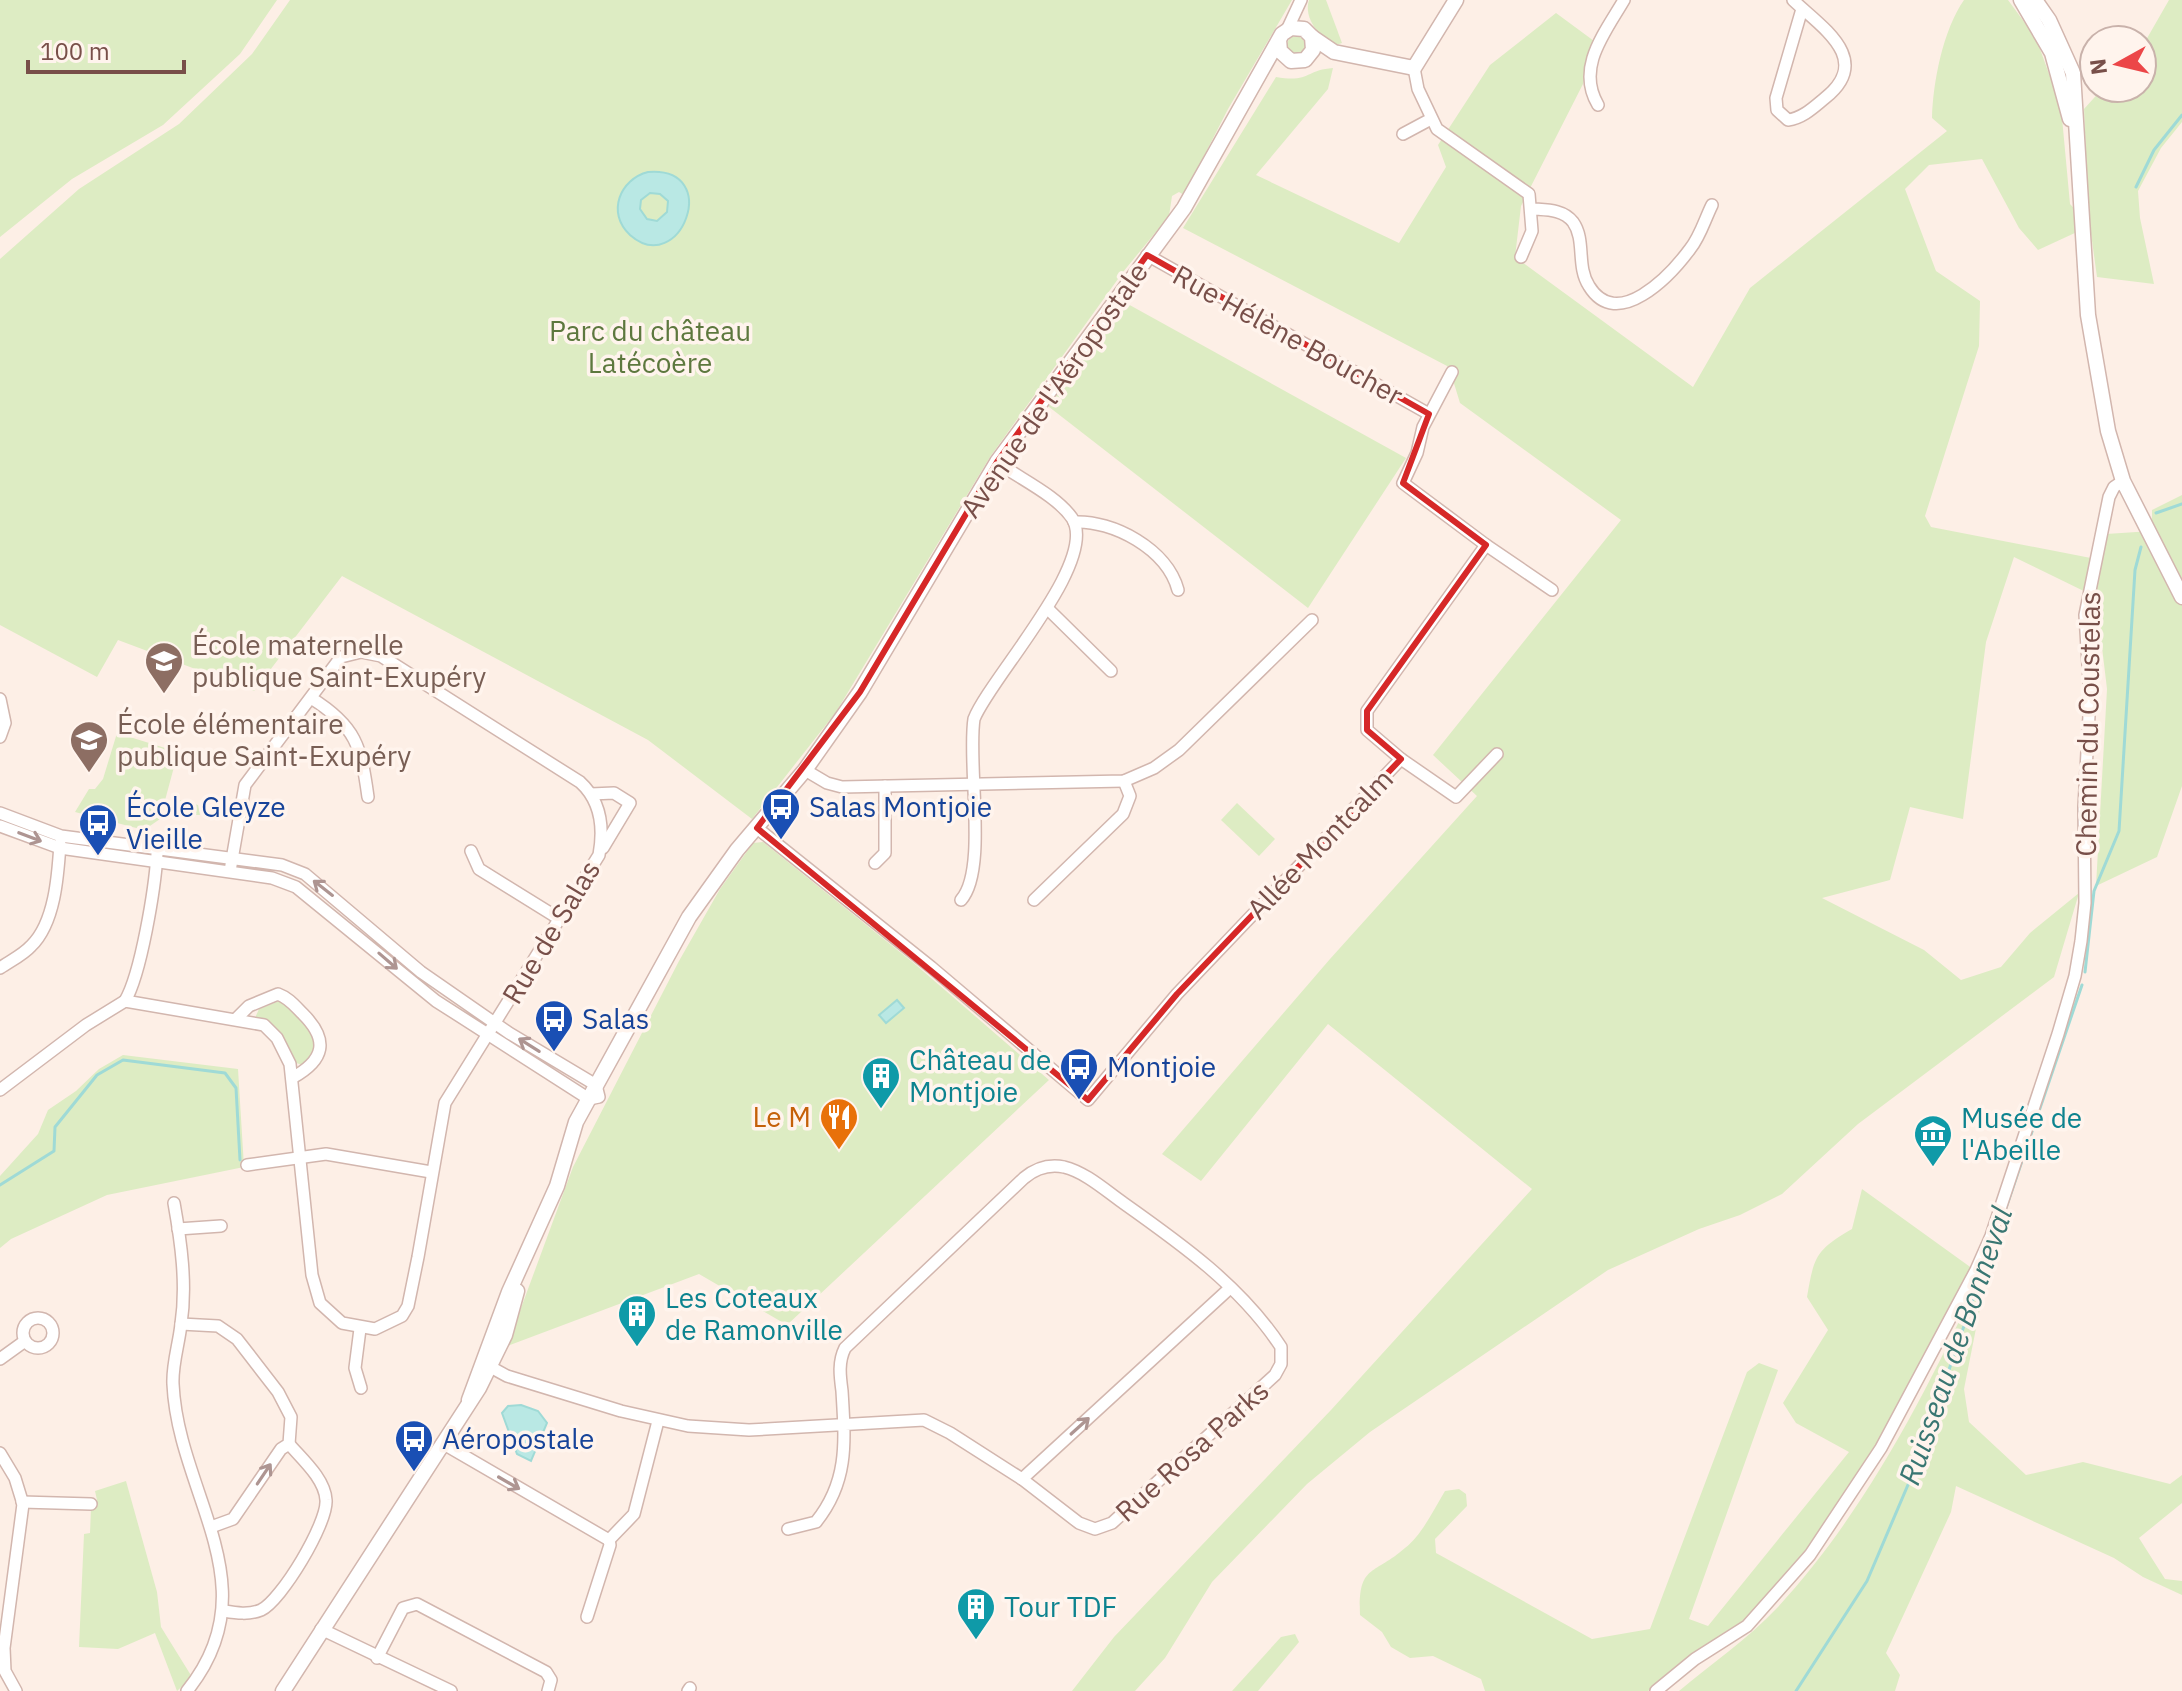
<svg xmlns="http://www.w3.org/2000/svg" width="2182" height="1691" font-family="'IBM Plex Sans',sans-serif">
<style>
.green{fill:#ddecc3}
.water{fill:#b9e8e4;stroke:#9fdad6;stroke-width:2;fill-rule:evenodd}
.lines{fill:none;stroke-linecap:round;stroke-linejoin:round}
.stream{stroke:#9fdad6;stroke-width:3}
.minor-casing{stroke:#d2b6ae;stroke-width:14}
.tertiary-casing{stroke:#d2b6ae;stroke-width:17}
.minor{stroke:#fff;stroke-width:11}
.tertiary{stroke:#fff;stroke-width:14}
.oneway{stroke:#ae9592}
.marked{fill:none;stroke:#d62828;stroke-width:6;stroke-linejoin:round}
.labels{text-anchor:middle;stroke-width:7;stroke-linejoin:round;paint-order:stroke}
.park-label{font-size:28px;fill:#5d783e;stroke:#fff4ed}
.street-label{font-size:28px;fill:#784f49;stroke:#fff4ed}
.education-label{font-size:28px;fill:#785e54;stroke:#fff4ed;text-anchor:start}
.transit-label{font-size:28px;fill:#164399;stroke:#fff4ed;text-anchor:start}
.culture-label{font-size:28px;fill:#0d838f;stroke:#fff4ed;text-anchor:start}
.food-label{font-size:28px;fill:#c56008;stroke:#fff4ed;text-anchor:end}
.water-label{font-size:30px;font-style:italic;fill:#397672;stroke:#fff4ed}
</style>
<rect width="100%" height="100%" fill="#fdefe6"/>
<g class="green">
<polygon points="0,0 277,0 240,54 163,125 72,179 0,237"/>
<polygon points="290,0 1292,0 1228,109 1184,195 1179,192 1172,196 1169,216 1123,272 990,457 836,712 752,819 648,740 342,576 254,691 118,640 97,677 0,625 0,259 79,189 179,124 252,54"/>
<path d="M1309,0h17l16,43 -6,2c-16,-6 -33,-27 -27,-45z"/>
<path d="M1964,0h44l28,38 25,69 9,97 19,20 -5,-115 19,-21h39v-41l27,-47h13v122l-21,26 -23,43 2,27 14,66 -57,-7 -7,-51 -52,24 -19,-22 -37,-69 -53,6 -24,24 31,82 44,30 -1,45 -54,170 6,11 165,32 10,-25 46,-3v-21l30,-15v291l-25,71 -61,29 11,-197 -11,-92 -82,-40 -28,85 -23,177 -53,-12 -20,73 -68,18 102,52 37,30 40,-13 29,-34 49,-40 -25,84 -196,147 -76,70 -42,21 -41,14 -91,41 -238,162 -63,52 -95,98 -47,76 -30,33h-63l42,-54 217,-227 201,-221 -204,-165 -127,157 -39,-27 168,-195 147,-163 -44,-41 188,-235 -161,-117 -11,-36 -266,-139 93,-151c34,6 29,-7 57,-9l-5,21 -72,86 143,68 47,-76 -8,-22 52,-80 66,-52 38,28 -11,43 -62,122 -6,51 178,130 57,-99 197,-157 -15,-13c1,-36 11,-88 32,-118z"/>
<circle cx="1296" cy="45" r="9"/>
<polygon points="1126,303 1406,458 1308,608 1044,403"/>
<polygon points="117,733 178,752 160,819 144,830 75,812 89,789 95,789 103,779"/>
<polygon points="173,798 198,805 200,815 167,814"/>
<polygon points="1237,803 1275,839 1259,856 1221,820"/>
<polygon points="763,842 916,965 1049,1080 787,1325 699,1274 507,1346 573,1167 679,961 720,889 753,843"/>
<polygon points="282,1000 321,1040 306,1066 296,1063 283,1036 255,1018 259,1009"/>
<polygon points="123,1055 238,1069 244,1167 107,1195 11,1239 0,1248 0,1176 38,1134 48,1110 76,1091 99,1069"/>
<path d="M1862,1189l111,80 -125,226 -39,57 -80,84 -40,23 -41,32h-163l-4,-12 -48,-23 -23,2 -19,-11 -9,-15 -22,-17c-2,-51 13,-39 45,-67 17,-13 29,-39 40,-57l14,-2 7,5 1,12 -32,33 1,14 156,86 58,-10 97,-257 12,-9 19,7 -89,249 19,7 141,-174 -53,-29 -13,-20 45,-73 -21,-33c7,-41 9,-47 45,-68z"/>
<path d="M1978,1281l7,2 -21,106 5,33 57,53 57,-13 87,22 12,-9v28l-43,35 26,41 17,2v14l-39,-18 -29,-19 -158,-72 -5,26 -65,141 14,22 -5,16h-216c32,-27 69,-52 98,-83 86,-93 148,-212 201,-327z"/>
<polygon points="126,1481 157,1592 161,1627 192,1677 177,1691 155,1633 118,1649 79,1647 84,1534 90,1533 91,1508 97,1500 95,1491"/>
<polygon points="1295,1634 1299,1642 1258,1691 1232,1691 1281,1637"/>
</g>
<g class="water">
<path d="M648,172c76,-6 32,107 -18,63 -24,-22 -10,-56 18,-63zM650,193l10,1 8,7 -1,11 -10,9 -10,-2 -7,-10 1,-9z"/>
<polygon points="897,1000 904,1008 886,1023 879,1015"/>
<polygon points="521,1405 538,1411 547,1423 531,1461 517,1454 502,1413 508,1406"/>
</g>
<g class="lines">
<g class="stream">
<polyline points="2136,187 2154,150 2182,115"/>
<polyline points="2156,513 2182,504"/>
<polyline points="2085,972 2094,891 2119,831 2135,570 2141,547"/>
<polyline points="0,1185 54,1151 55,1127 97,1075 123,1060 225,1073 236,1088 240,1160"/>
<polyline points="2006,1208 2082,985"/>
<polyline points="1796,1691 1867,1581 1916,1466 1989,1253"/>
</g>
<g class="minor-casing">
<g id="minor">
<path d="M1793,0c28,27 81,59 32,98 -11,9 -22,20 -37,22l-11,-10 -1,-12 26,-89"/>
<polyline points="1287,30 1301,0"/>
<polyline points="1414,68 1418,89 1437,129 1529,194 1532,231 1521,257"/>
<path d="M1598,105c-22,-37 6,-71 26,-105"/>
<polyline points="1403,134 1431,119"/>
<path d="M1533,209c13,1 30,0 40,13 13,18 3,44 16,64 28,46 81,-10 101,-37 10,-12 15,-30 22,-44"/>
<polyline points="1147,255 1429,414"/>
<path d="M1074,522c39,-2 93,27 104,68"/>
<polyline points="1486,545 1552,590"/>
<polyline points="1049,610 1111,671"/>
<path d="M311,698c45,28 50,48 57,99"/>
<polyline points="0,699 5,723 0,737"/>
<polyline points="1401,759 1456,797 1497,754"/>
<polyline points="805,770 827,783 842,787 1124,781 1154,768 1179,750 1312,620"/>
<polyline points="591,794 614,793 630,803 603,848"/>
<polyline points="0,813 61,836 282,865 305,874 421,972 509,1033 596,1085 599,1097 589,1099 436,1001 296,887 272,878 60,848 0,826"/>
<polyline points="757,828 931,967 1088,1100 1177,994 1401,759 1367,730 1367,711 1486,545 1403,483 1417,453 1423,427 1452,372"/>
<polyline points="471,851 479,869 558,918"/>
<polyline points="875,863 885,853 885,786"/>
<path d="M961,900c27,-30 6,-137 13,-181 16,-41 126,-158 98,-201 -16,-23 -52,-39 -75,-56"/>
<polyline points="1034,900 1123,814 1130,796 1124,781"/>
<path d="M0,968c10,-7 23,-13 31,-22 24,-23 27,-71 29,-102"/>
<path d="M125,1001c16,-27 30,-113 32,-147"/>
<path d="M236,1019l13,-13 29,-12c11,4 17,12 25,20 26,26 22,46 -11,64"/>
<path d="M0,1090l86,-65 39,-24 139,24 13,13 13,26 22,211 8,28 22,20 33,6 27,-13 6,-10 10,-49 27,-154 154,-248c5,-27 2,-54 -19,-73l-199,-126 -20,-4 -20,5 -96,128 -15,86"/>
<polyline points="247,1165 326,1154 431,1172"/>
<path d="M174,1203c7,39 13,81 7,121 -2,20 -9,40 -8,60 5,111 99,202 14,307"/>
<polyline points="178,1229 221,1226"/>
<circle cx="38" cy="1333" r="15"/>
<polyline points="181,1324 218,1326 237,1339 278,1392 291,1417 289,1444 281,1449 233,1519 211,1527"/>
<polyline points="360,1329 355,1368 361,1388"/>
<polyline points="0,1359 25,1341"/>
<path d="M485,1364l22,12 114,35 67,15 61,4 175,-10 26,13 72,46 57,44 16,6 17,-6 163,-148 6,-11v-17c-40,-61 -101,-104 -159,-145 -17,-12 -37,-30 -58,-35 -15,-3 -28,1 -40,11l-179,170c-7,14 -5,28 -3,43 3,50 7,90 -26,131l-28,7"/>
<polyline points="442,1443 609,1540"/>
<polyline points="0,1453 15,1478 23,1504 4,1648 5,1671 16,1691"/>
<polyline points="1022,1479 1230,1288"/>
<polyline points="22,1502 91,1504"/>
<polyline points="609,1540 634,1514 658,1421"/>
<path d="M224,1611c12,2 25,4 37,-1 20,-9 67,-87 65,-110 -1,-21 -24,-41 -37,-56"/>
<polyline points="587,1617 610,1545 609,1540"/>
<polyline points="321,1629 451,1691"/>
<polyline points="377,1658 403,1608 417,1604 546,1672 551,1680 548,1691"/>
<polyline points="688,1691 690,1688"/>
<polyline points="1656,1691 1695,1659 1747,1626 1810,1555 1881,1448 1976,1270 1991,1236 2058,1034 2075,976 2081,941 2085,903 2084,807 2090,697 2085,615 2109,497 2114,487 2123,481"/>
</g>
</g>
<g class="tertiary-casing">
<g id="tertiary">
<polyline points="2021,0 2052,53 2070,119"/>
<polyline points="2035,0 2049,20 2073,73 2088,315 2108,431 2123,481 2182,597"/>
<polyline points="1312,37 1334,52 1414,68 1456,0"/>
<polyline points="469,1400 509,1292 557,1186 576,1122 689,917 737,850 805,770 860,692 997,462 1184,208 1282,34 1291,28 1304,29 1312,37 1313,50 1305,60 1291,61 1280,51 1279,40"/>
<polyline points="283,1691 479,1388 505,1335 517,1291"/>
</g>
</g>
<use href="#minor" class="minor"/>
<use href="#tertiary" class="tertiary"/>
</g>
<defs><path id="oneway-shaft" d="M-6 0H5M1.5-3L5.5 0L1.5 3" fill="none" stroke-width="1.6" stroke-linecap="round" stroke-linejoin="round" transform="scale(2)"/></defs>
<g class="oneway">
<use href="#oneway-shaft" transform="translate(30 837) rotate(21)"/>
<use href="#oneway-shaft" transform="translate(323 888) rotate(-142)"/>
<use href="#oneway-shaft" transform="translate(388 961) rotate(41)"/>
<use href="#oneway-shaft" transform="translate(529 1045) rotate(-148)"/>
<use href="#oneway-shaft" transform="translate(1080 1426) rotate(-42)"/>
<use href="#oneway-shaft" transform="translate(264 1474) rotate(-56)"/>
<use href="#oneway-shaft" transform="translate(509 1483) rotate(30)"/>
</g>
<path class="marked" d="M1147,255l282,159 -26,69 83,62 -119,166v19l34,29 -224,235 -89,106 -331,-272 103,-136 137,-230z"/>
<defs>
<g id="school-pin" transform="scale(2)"><path d="M0 17L-7.5 6A9.5 9.5 0 1 1 7.5 6Z" fill="#8d6e63" stroke="#fff4ed"/><path d="M0-5L7-2L0 1L-7-2ZM-4 1L0 2.5L4 1V4Q0 6-4 4Z" fill="#fff"/></g>
<g id="bus-pin" transform="scale(2)"><path d="M0 17L-7.5 6A9.5 9.5 0 1 1 7.5 6Z" fill="#1a4fb4" stroke="#fff4ed"/><path d="M-5-6H5V4H4V6H2V4H-2V6H-4V4H-5ZM-3.5-4V0h7V-4ZM-3.5 1.2v1.5H-2V1.2ZM2 1.2v1.5H3.5V1.2Z" fill="#fff"/></g>
<g id="building-pin" transform="scale(2)"><path d="M0 17L-7.5 6A9.5 9.5 0 1 1 7.5 6Z" fill="#0f9aa8" stroke="#fff4ed"/><path d="M-4-6H4V6H1V3H-1V6H-4ZM-2.5-4.3h1.7v1.8h-1.7ZM.8-4.3h1.7v1.8H.8ZM-2.5-1h1.7V.8h-1.7ZM.8-1h1.7V.8H.8Z" fill="#fff"/></g>
<g id="restaurant-pin" transform="scale(2)"><path d="M0 17L-7.5 6A9.5 9.5 0 1 1 7.5 6Z" fill="#e8710a" stroke="#fff4ed"/><path d="M-5-6h1v4h1v-4h1v4h1v-4h1v5L-1.5 .5V6h-2V.5L-5-1ZM5-6V6H3V1.5H1.5Q1.5-4 5-6Z" fill="#fff"/></g>
<g id="museum-pin" transform="scale(2)"><path d="M0 17L-7.5 6A9.5 9.5 0 1 1 7.5 6Z" fill="#0f9aa8" stroke="#fff4ed"/><path d="M0-6L6-3V-2H-6V-3ZM-5-1h2V3h-2ZM-1-1h2V3h-2ZM3-1h2V3H3ZM-6 4H6V6H-6Z" fill="#fff"/></g>
</defs>
<g fill-rule="evenodd">
<use href="#school-pin" x="164" y="661"/>
<use href="#school-pin" x="89" y="740"/>
<use href="#bus-pin" x="781" y="807"/>
<use href="#bus-pin" x="98" y="823"/>
<use href="#bus-pin" x="554" y="1019"/>
<use href="#bus-pin" x="1079" y="1067"/>
<use href="#building-pin" x="881" y="1076"/>
<use href="#restaurant-pin" x="839" y="1117"/>
<use href="#museum-pin" x="1933" y="1134"/>
<use href="#building-pin" x="637" y="1314"/>
<use href="#bus-pin" x="414" y="1439"/>
<use href="#building-pin" x="976" y="1607"/>
</g>
<g class="labels">
<g class="park-label">
<text x="650" y="341">Parc du château<tspan x="650" dy="32">Latécoère</tspan></text>
</g>
<g class="street-label">
<text transform="translate(1288 335) rotate(29)" y="10">Rue Hélène Boucher</text>
<text transform="translate(1054 390) rotate(-55)" y="10">Avenue de l'Aéropostale</text>
<text transform="translate(2088 724) rotate(-89)" y="10">Chemin du Coustelas</text>
<text transform="translate(1320 844) rotate(-46)" y="10">Allée Montcalm</text>
<text transform="translate(551 932) rotate(-59)" y="10">Rue de Salas</text>
<text transform="translate(1192 1451) rotate(-42)" y="10">Rue Rosa Parks</text>
</g>
<g class="education-label">
<text x="192" y="655">École maternelle<tspan x="192" dy="32">publique Saint-Exupéry</tspan></text>
<text x="117" y="734">École élémentaire<tspan x="117" dy="32">publique Saint-Exupéry</tspan></text>
</g>
<g class="transit-label">
<text x="126" y="817">École Gleyze<tspan x="126" dy="32">Vieille</tspan></text>
<text x="809" y="817">Salas Montjoie</text>
<text x="582" y="1029">Salas</text>
<text x="1107" y="1077">Montjoie</text>
<text x="442" y="1449">Aéropostale</text>
</g>
<g class="culture-label">
<text x="909" y="1070">Château de<tspan x="909" dy="32">Montjoie</tspan></text>
<text x="1961" y="1128">Musée de<tspan x="1961" dy="32">l'Abeille</tspan></text>
<text x="665" y="1308">Les Coteaux<tspan x="665" dy="32">de Ramonville</tspan></text>
<text x="1004" y="1617">Tour TDF</text>
</g>
<g class="food-label">
<text x="811" y="1127">Le M</text>
</g>
<g class="water-label">
<text transform="translate(1956 1346) rotate(-71)" y="10">Ruisseau de Bonneval</text>
</g>
</g>
<g transform="translate(2118 64) rotate(262)"><circle r="38" fill="#fff4ed" stroke="#c9b2ab" stroke-width="2"/>
<path d="M0-6L14 30L0 20L-14 30Z" fill="#ec4648"/>
<text y="-12" font-size="22" font-weight="bold" text-anchor="middle" fill="#784f49">N</text>
</g>
<path d="M28 60v12h156v-12" fill="none" stroke="#784f49" stroke-width="4"/>
<text x="40" y="60" font-size="24" fill="#784f49" stroke="#fff4ed" stroke-width="6" paint-order="stroke">100 m</text>
</svg>
